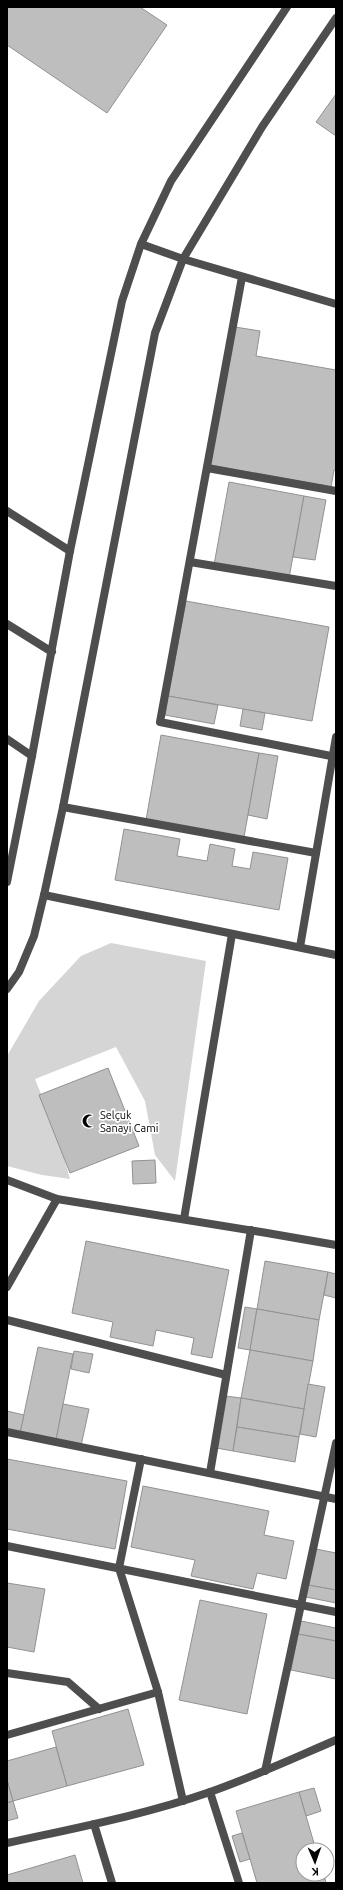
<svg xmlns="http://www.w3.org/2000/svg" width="343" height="1890" font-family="Ubuntu,sans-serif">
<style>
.green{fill:#d5d5d5}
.building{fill:#bebebe;stroke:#929292}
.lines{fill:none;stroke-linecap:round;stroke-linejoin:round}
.minor{stroke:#4e4e4e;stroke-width:8}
.tertiary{stroke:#4e4e4e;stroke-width:8}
.labels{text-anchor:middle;stroke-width:3.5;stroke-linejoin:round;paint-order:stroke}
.poi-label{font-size:11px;fill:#000;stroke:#fff;text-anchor:start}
</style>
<rect width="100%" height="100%" fill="#fff"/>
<polygon class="green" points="111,943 206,961 175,1181 155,1155 145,1101 116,1047 35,1079 57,1134 70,1179 42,1175 7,1166 7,1056 39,1001 81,956"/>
<g class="building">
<polygon points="7,7 140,7 167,25 107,113 7,45"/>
<polygon points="336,94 336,136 316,122"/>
<polygon points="235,327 260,331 256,356 336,370 336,470 334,470 331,487 210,465"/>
<polygon points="229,482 304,496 289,578 214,565"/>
<polygon points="304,496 326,500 315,560 293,557"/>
<polygon points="186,601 329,627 312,721 168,696"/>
<polygon points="168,696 218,705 214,724 165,715"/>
<polygon points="243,709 265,713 262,730 240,726"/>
<polygon points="161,735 259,753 244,837 146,820"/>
<polygon points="259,753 278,756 267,819 248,815"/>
<polygon points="124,829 180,839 177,856 207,861 210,844 235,849 232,866 250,869 253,852 288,858 279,910 115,880"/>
<polygon points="108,1068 139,1146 70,1173 39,1095"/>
<polygon points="155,1160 156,1183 133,1184 132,1161"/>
<polygon points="86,1241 229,1270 212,1358 191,1354 194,1338 156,1330 153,1346 110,1337 113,1322 72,1313"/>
<polygon points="265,1261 328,1272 319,1320 257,1309"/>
<polygon points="328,1272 336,1274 336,1298 324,1295"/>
<polygon points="245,1307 257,1309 250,1350 238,1348"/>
<polygon points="257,1309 319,1320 313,1361 250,1350"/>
<polygon points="38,1347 73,1354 56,1440 20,1433"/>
<polygon points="250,1350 313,1361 304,1409 241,1398"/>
<polygon points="74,1351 93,1354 89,1373 71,1369"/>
<polygon points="308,1384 325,1387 316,1437 300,1434"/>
<polygon points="225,1396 241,1398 233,1451 216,1448"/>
<polygon points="241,1398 304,1409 299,1437 237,1427"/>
<polygon points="63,1404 89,1409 81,1446 56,1440"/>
<polygon points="7,1411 24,1415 20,1433 7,1431"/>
<polygon points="237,1427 299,1437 295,1462 233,1451"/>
<polygon points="7,1459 127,1481 115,1549 7,1529"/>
<polygon points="143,1486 269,1511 264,1535 294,1541 286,1579 257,1573 253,1589 191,1576 195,1560 131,1547"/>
<polygon points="316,1549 336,1553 336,1590 308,1585"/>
<polygon points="7,1583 45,1589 34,1652 7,1647"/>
<polygon points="308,1585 336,1590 336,1603 306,1597"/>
<polygon points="200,1600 267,1614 247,1714 179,1700"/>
<polygon points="301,1621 336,1628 336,1641 298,1634"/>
<polygon points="298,1634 336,1641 336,1679 291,1670"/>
<polygon points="128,1709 144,1765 67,1786 52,1731"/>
<polygon points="56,1747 67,1786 13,1801 7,1780 7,1761"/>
<polygon points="7,1780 13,1801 7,1803"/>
<polygon points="314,1788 321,1811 306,1816 299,1792"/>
<polygon points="299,1792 316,1850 303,1850 303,1874 324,1874 326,1883 257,1883 236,1811"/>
<polygon points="13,1801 18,1818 7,1821 7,1803"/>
<polygon points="242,1833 250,1859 240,1862 232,1836"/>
<polygon points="75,1855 83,1883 8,1883 7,1875"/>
</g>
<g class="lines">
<g class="minor">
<polyline points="141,244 183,259 336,304"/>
<polyline points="242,277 160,722 336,757"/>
<polyline points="207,468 336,491"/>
<polyline points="7,511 70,551"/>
<polyline points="190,562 336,586"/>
<polyline points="7,624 52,652"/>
<polyline points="7,739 32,756"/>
<polyline points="63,807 316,853"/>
<polyline points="300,947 336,737"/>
<polyline points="7,1180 57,1199 267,1233 336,1245"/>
<polyline points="184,1219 232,934"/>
<polyline points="7,1320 226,1375"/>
<polyline points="7,1432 336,1499"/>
<polyline points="141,1459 119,1568 158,1692 183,1801"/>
<polyline points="210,1473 251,1230"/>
<polyline points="7,1546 336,1612"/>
<polyline points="7,1673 68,1682 99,1709"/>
<polyline points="7,1735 158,1692"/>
<polyline points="265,1771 336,1443"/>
<polyline points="210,1792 239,1883"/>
<polyline points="94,1824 112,1883"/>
<path d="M7,1843c68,-15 137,-28 203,-51 43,-15 84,-34 126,-52"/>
</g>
<g class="tertiary">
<polyline points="7,882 32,756 70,551 122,301 141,244 171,181 287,7"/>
<polyline points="44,895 336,955"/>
<polyline points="7,989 19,972 34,936 44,895 63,807 155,333 183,259 262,127 336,18"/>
<polyline points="7,1287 57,1199"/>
</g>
</g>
<defs>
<g id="mosque-bare" transform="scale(1.08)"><path d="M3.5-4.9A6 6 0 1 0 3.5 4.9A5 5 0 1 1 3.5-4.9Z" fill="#000" stroke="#fff" stroke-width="2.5" paint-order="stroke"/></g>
</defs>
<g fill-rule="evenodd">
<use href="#mosque-bare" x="89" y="1121"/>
</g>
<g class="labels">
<g class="poi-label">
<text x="100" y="1119">Selçuk<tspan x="100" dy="13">Sanayi Cami</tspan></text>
</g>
</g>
<rect width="343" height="1890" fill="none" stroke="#000000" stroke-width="16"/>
<g transform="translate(315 1862) rotate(178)"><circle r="19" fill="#ffffff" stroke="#999999"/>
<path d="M0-3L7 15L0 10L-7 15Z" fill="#000000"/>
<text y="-6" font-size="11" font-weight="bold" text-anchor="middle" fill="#000000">K</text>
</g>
</svg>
